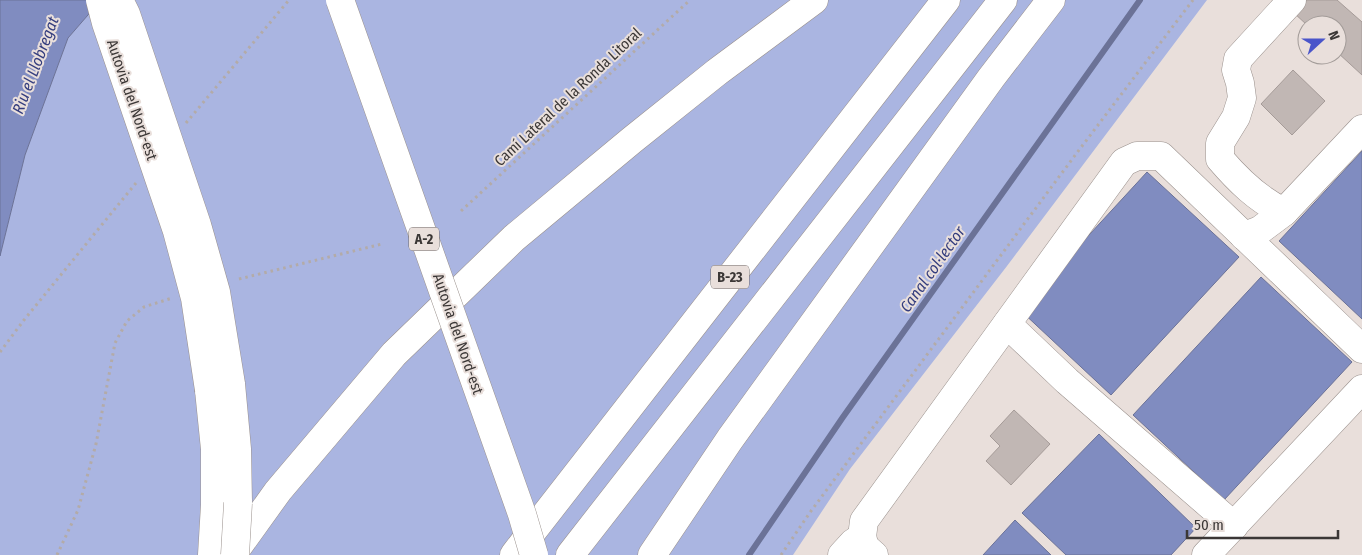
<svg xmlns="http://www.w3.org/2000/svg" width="1362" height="555" font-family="'Fira Sans Condensed',sans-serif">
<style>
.green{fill:#aab5e1}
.water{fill:#808cc0;stroke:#6b7297}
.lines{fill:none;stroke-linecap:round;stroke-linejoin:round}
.stream{stroke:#6b7297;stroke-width:6}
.building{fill:#c1b7b4;stroke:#a59b98}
.minor-casing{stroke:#9a918d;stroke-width:29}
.highway-casing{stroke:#9a918d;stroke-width:29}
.path{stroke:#b3aba8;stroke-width:3;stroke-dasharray:2.5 4;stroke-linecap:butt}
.minor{stroke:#fff;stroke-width:28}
.highway{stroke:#fff;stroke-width:28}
.highway-bridge-casing{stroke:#9a918d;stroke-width:29;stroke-linecap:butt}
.highway-bridge{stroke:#fff;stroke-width:28}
.labels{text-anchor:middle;stroke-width:4;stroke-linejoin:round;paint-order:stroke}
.shield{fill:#e9dfdb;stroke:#6f6968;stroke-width:1}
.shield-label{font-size:14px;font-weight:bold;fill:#3b3736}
.street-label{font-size:15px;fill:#3b3736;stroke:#e9dfdb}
.water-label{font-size:16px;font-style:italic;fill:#343d7e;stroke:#e9dfdb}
</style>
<rect width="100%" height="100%" fill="#e9dfdb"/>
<polygon class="green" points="101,0 1207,0 1007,266 850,469 793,555 0,555 0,256 25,155 68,38"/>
<g class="water">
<polygon points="0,0 101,0 68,38 25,155 0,256"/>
<polygon points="1362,151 1362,319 1279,241"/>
<polygon points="1147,172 1239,257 1111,395 1020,310"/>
<polygon points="1261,277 1352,362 1224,500 1133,415"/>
<polygon points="1099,434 1196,528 1171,555 1066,555 1022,513"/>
<polygon points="1015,520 1051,555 983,555"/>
</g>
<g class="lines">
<polyline class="stream" points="749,555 843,417 1140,0"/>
</g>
<g class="building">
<polygon points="1303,0 1337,0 1362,22 1362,75 1337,52 1337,25 1307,25 1293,12"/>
<polygon points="1293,70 1325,101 1292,135 1261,104"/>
<polygon points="1014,410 1050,444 1011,485 986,461 1000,446 990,436"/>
</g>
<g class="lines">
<g class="minor-casing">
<g id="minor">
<path d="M1284,212c-26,-12 -46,-32 -64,-53v-16l16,-26 6,-19 -2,-15 -4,-13 2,-11 54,-59"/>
<polyline points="1244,236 1260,230 1284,212 1362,129"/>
<polyline points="1007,324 1067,381 1234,526"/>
<polyline points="862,537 864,521 1124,162 1137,156 1161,156 1362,349"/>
<polyline points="842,555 853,543 862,537 865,547 874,555"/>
<polyline points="1206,555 1362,389"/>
</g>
</g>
<g class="highway-casing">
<g id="highway">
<polyline points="231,384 237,449 238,503"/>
<polyline points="209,390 215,449 215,505 212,555"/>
<polyline points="232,555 278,491 394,354 514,238 632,140 717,72 814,0"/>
<polyline points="514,555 946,0"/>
<polyline points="570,555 1003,0"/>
<polyline points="652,555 730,439 991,78 1051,0"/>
</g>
</g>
<g class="path">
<polyline points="186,123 289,0"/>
<polyline points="461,211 690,0"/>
<polyline points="239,279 382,244"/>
<polyline points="0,352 24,320 136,183"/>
<polyline points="57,555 78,510 96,444 115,343 127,321 144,307 172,298"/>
<polyline points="781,555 811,511 1076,154 1193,0"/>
</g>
<use href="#minor" class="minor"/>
<use href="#highway" class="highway"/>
<g class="highway-bridge-casing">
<g id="highway-bridge">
<polyline points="100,0 106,23 177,231 195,298 209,390"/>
<polyline points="119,0 126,14 197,225 216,292 231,384"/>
<polyline points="340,0 522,514 534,555"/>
<polyline points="235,555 238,503"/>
</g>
</g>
<use href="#highway-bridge" class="highway-bridge"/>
</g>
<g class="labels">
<g class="shield">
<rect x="409" y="227.5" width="30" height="23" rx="4"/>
<rect x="711" y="265.5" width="38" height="23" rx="4"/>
</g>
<g class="shield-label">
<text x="424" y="244">A-2</text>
<text x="730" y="282">B-23</text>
</g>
<g class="street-label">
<text transform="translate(568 97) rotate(-43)" y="5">Camí Lateral de la Ronda Litoral</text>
<text transform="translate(132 100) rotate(71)" y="5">Autovia del Nord-est</text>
<text transform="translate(458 334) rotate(71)" y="5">Autovia del Nord-est</text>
</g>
<g class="water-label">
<text transform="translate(35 65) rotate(-69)" y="6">Riu el Llobregat</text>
<text transform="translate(932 269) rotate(-55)" y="6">Canal col·lector</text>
</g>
</g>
<g transform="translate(1322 40) rotate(69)"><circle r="24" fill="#e9dfdb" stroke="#a39c99"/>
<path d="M0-4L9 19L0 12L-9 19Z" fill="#4a55ca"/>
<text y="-8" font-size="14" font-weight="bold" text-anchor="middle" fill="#3b3736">N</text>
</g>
<path d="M1187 530v8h151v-8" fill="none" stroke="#3b3736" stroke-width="2.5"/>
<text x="1194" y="530" font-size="15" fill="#3b3736" stroke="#e9dfdb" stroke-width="4" paint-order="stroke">50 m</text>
</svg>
